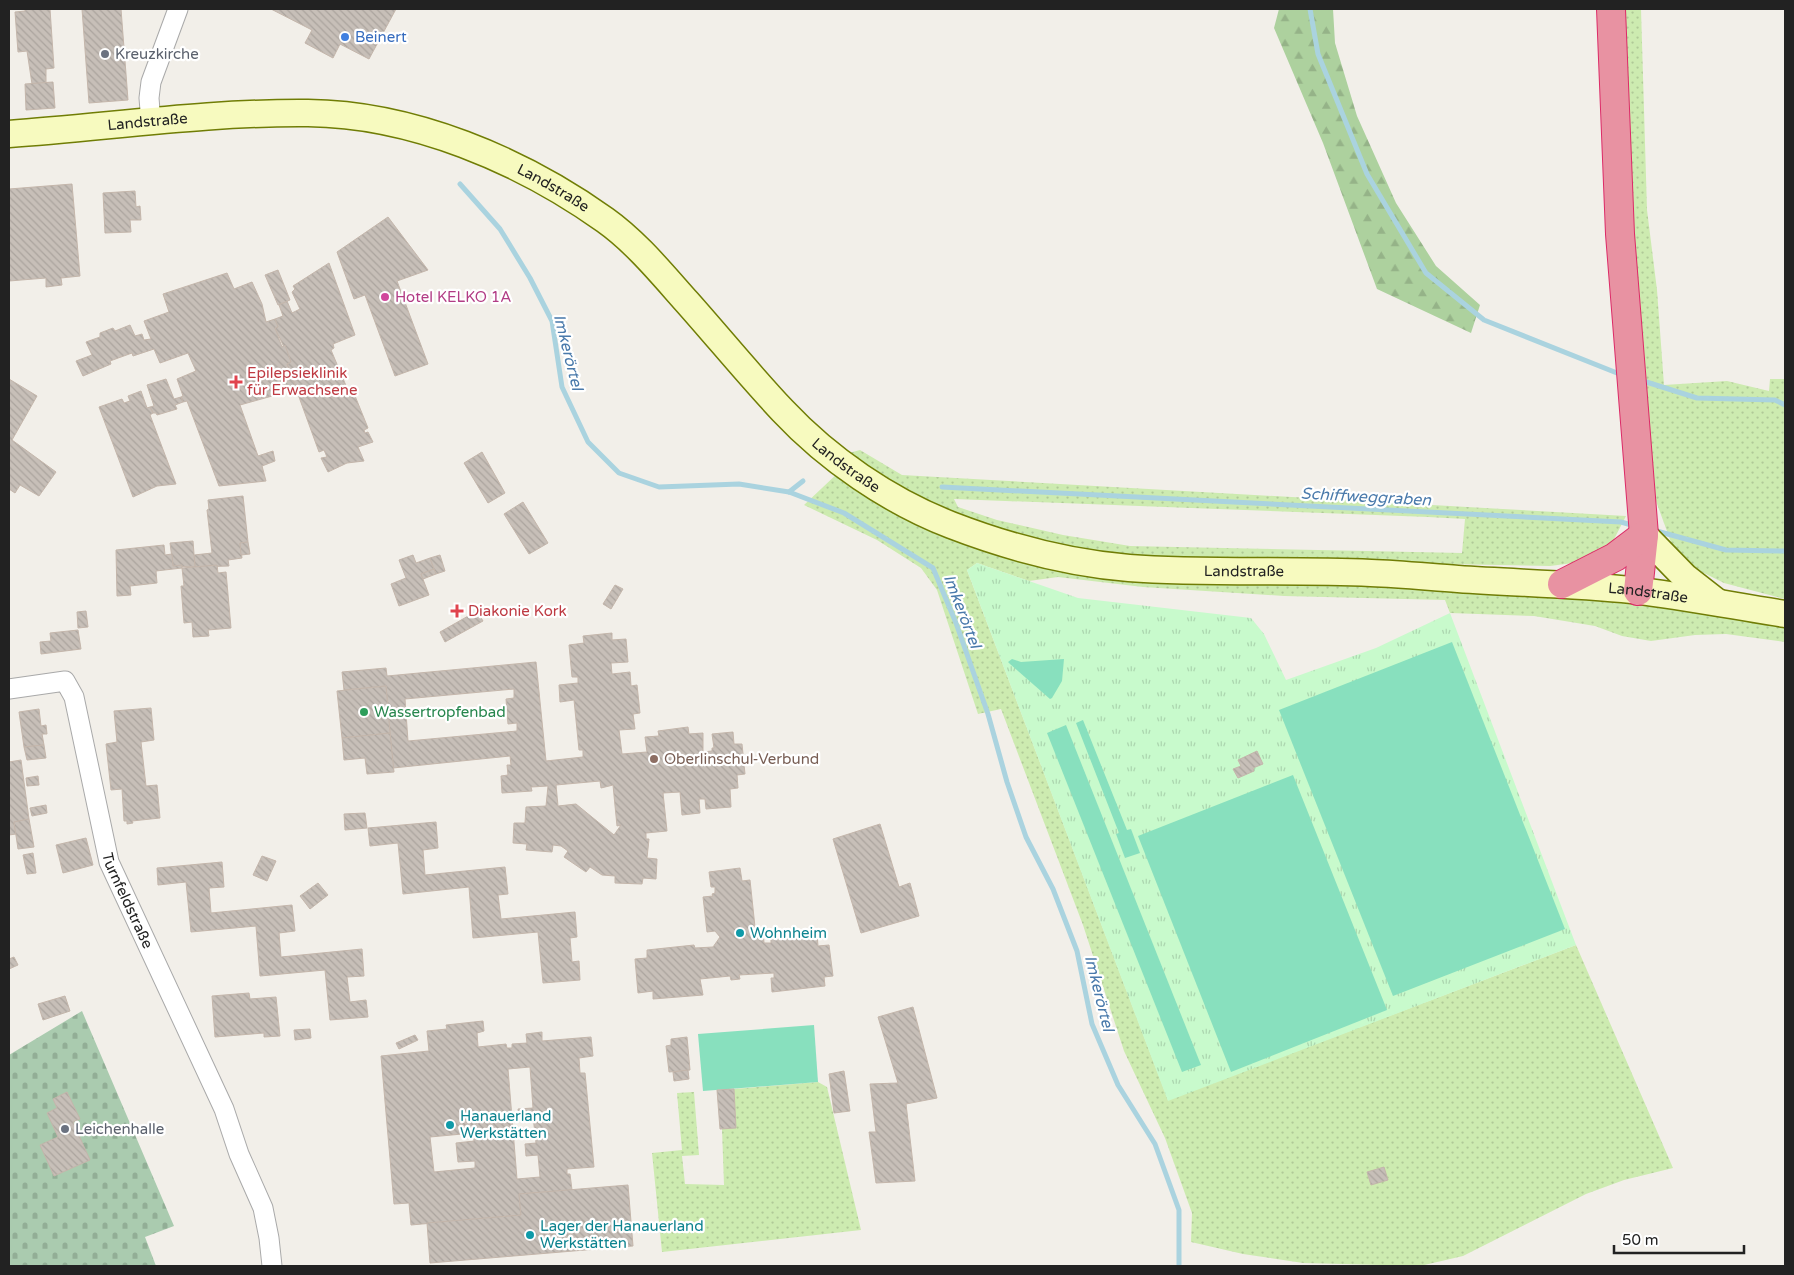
<svg xmlns="http://www.w3.org/2000/svg" width="1794" height="1275" font-family="'Varela Round',sans-serif">
<style>
.grass{fill:url(#grass-dots);fill-rule:evenodd}
.forest{fill:url(#forest-firs)}
.cemetery{fill:url(#cemetery-stones)}
.park{fill:url(#park-tufts)}
.pitch{fill:#88e0be}
.lines{fill:none;stroke-linecap:round;stroke-linejoin:round}
.stream{stroke:#aad3df;stroke-width:5}
.building{fill:url(#building-back-hatch);stroke:#c4b6ab;fill-rule:evenodd}
.street-casing{stroke:#a9a9a9;stroke-width:21}
.secondary-casing{stroke:#707d05;stroke-width:29}
.highway-casing{stroke:#dc2a67;stroke-width:30}
.street{stroke:#fff;stroke-width:19}
.secondary{stroke:#f7fabf;stroke-width:26}
.highway{stroke:#e892a2;stroke-width:28}
.shop-dot{fill:#3f7fe0;stroke:#fff;stroke-width:2}
.worship-dot{fill:#6b7280;stroke:#fff;stroke-width:2}
.hotel-dot{fill:#d1479c;stroke:#fff;stroke-width:2}
.health-dot{fill:#e0444e;stroke:#fff;stroke-width:2}
.leisure-dot{fill:#2e9e5b;stroke:#fff;stroke-width:2}
.education-dot{fill:#8d6e63;stroke:#fff;stroke-width:2}
.culture-dot{fill:#0f9aa8;stroke:#fff;stroke-width:2}
.labels{text-anchor:middle;stroke-width:4.5;stroke-linejoin:round;paint-order:stroke}
.shop-label{font-size:15px;fill:#366cbe;stroke:#fff;text-anchor:start}
.worship-label{font-size:15px;fill:#5b616d;stroke:#fff;text-anchor:start}
.street-label{font-size:15px;fill:#222;stroke:#fff}
.hotel-label{font-size:15px;fill:#b23c85;stroke:#fff;text-anchor:start}
.health-label{font-size:15px;fill:#be3a42;stroke:#fff;text-anchor:start}
.leisure-label{font-size:15px;fill:#27864d;stroke:#fff;text-anchor:start}
.education-label{font-size:15px;fill:#785e54;stroke:#fff;text-anchor:start}
.culture-label{font-size:15px;fill:#0d838f;stroke:#fff;text-anchor:start}
.water-label{font-size:16px;font-style:italic;fill:#4a7aab;stroke:#fff}
</style>
<defs>
<pattern id="grass-dots" width="8" height="8" patternUnits="userSpaceOnUse" patternTransform="scale(1.25)"><rect width="8" height="8" fill="#cdebb0"/><path d="M2 2h.1M6 6h.1" fill="none" stroke="#b0c997" stroke-width="1.8" stroke-linecap="round"/></pattern>
<pattern id="forest-firs" width="22" height="20" patternUnits="userSpaceOnUse" patternTransform="scale(1.25)"><rect width="22" height="20" fill="#add19e"/><path d="M5 1l3.5 6h-7zM16 11l3.5 6h-7z" fill="#95b388"/></pattern>
<pattern id="cemetery-stones" width="16" height="16" patternUnits="userSpaceOnUse" patternTransform="scale(1.25)"><rect width="16" height="16" fill="#aacbaf"/><path d="M2 7V4a2 2 0 0 1 4 0v3zM10 15v-3a2 2 0 0 1 4 0v3z" fill="#92ae96"/></pattern>
<pattern id="park-tufts" width="24" height="20" patternUnits="userSpaceOnUse" patternTransform="scale(1.25)"><rect width="24" height="20" fill="#c8facc"/><path d="M3 7l-1-3M5 7V3M7 7l1-3M15 17l-1-3M17 17v-4M19 17l1-3" fill="none" stroke="#acd6af"/></pattern>
<pattern id="building-back-hatch" width="6" height="6" patternUnits="userSpaceOnUse" patternTransform="scale(1.25)"><rect width="6" height="6" fill="#c7bfb8"/><path d="M-1 5l2 2M0 0l6 6M5-1l2 2" fill="none" stroke="#aba49e"/></pattern>
</defs>
<rect width="100%" height="100%" fill="#f2efe9"/>
<g class="grass">
<polygon points="1619,9 1641,9 1647,210 1657,290 1664,385 1727,381 1769,391 1770,379 1785,379 1785,599 1724,583 1694,568 1672,545 1656,501 1632,246"/>
<path d="M860,450l42,25 724,41 -15,29 -38,18 -23,3 -419,-8 -126,-23 -84,-36 -72,-46zM954,499l474,18 37,2 -3,34 -332,-7 -67,-11 -66,-15 -39,-13z"/>
<polygon points="840,471 943,531 1264,582 1574,596 1785,624 1785,642 1726,634 1695,635 1651,641 1622,636 1595,626 1534,616 1450,613 1445,600 1284,596 1143,587 1058,577 1029,581 977,563 967,570 1168,1100 1576,945 1673,1168 1624,1180 1586,1194 1463,1256 1420,1266 1303,1263 1243,1254 1191,1242 1192,1213 1165,1138 1124,1051 1083,925 1001,709 978,714 937,590 921,568 877,540 804,505"/>
<polygon points="818,1082 827,1087 861,1230 662,1252 652,1153 682,1150 677,1093 694,1092 699,1155 682,1156 685,1184 724,1185 722,1129 736,1127 734,1089"/>
</g>
<polygon class="forest" points="1279,9 1333,9 1335,43 1357,116 1396,203 1436,266 1480,305 1471,333 1377,289 1323,143 1274,28"/>
<polygon class="cemetery" points="82,1011 174,1226 145,1237 156,1266 9,1266 9,1055"/>
<polygon class="park" points="977,563 1078,598 1251,618 1264,634 1286,680 1376,648 1450,613 1576,945 1168,1101 967,570"/>
<g class="pitch">
<polygon points="1452,642 1565,929 1393,996 1279,710"/>
<polygon points="1012,659 1021,662 1064,659 1062,681 1052,698 1050,699 1010,664 1008,662"/>
<polygon points="1083,720 1127,830 1131,829 1140,853 1125,858 1116,834 1119,833 1076,723"/>
<polygon points="1066,725 1201,1065 1182,1072 1047,733"/>
<polygon points="1293,775 1387,1010 1231,1072 1138,836"/>
<polygon points="814,1025 818,1082 703,1091 698,1034"/>
</g>
<g class="lines">
<g class="stream">
<polyline points="1310,9 1318,54 1367,174 1426,273 1484,320 1622,375"/>
<polyline points="460,184 500,229 530,278 552,321 562,387 588,442 619,473 659,487 739,484 789,492 844,513 933,568 956,623 988,714 1007,782 1026,837 1053,889 1077,951 1092,1024 1118,1085 1155,1144 1179,1210 1179,1266"/>
<polyline points="1640,380 1697,398 1775,400 1785,405"/>
<polyline points="942,487 1621,522 1635,526"/>
<polyline points="789,492 803,481"/>
<polyline points="1653,530 1726,550 1785,551"/>
</g>
</g>
<g class="building">
<polygon points="25,9 50,9 54,68 46,69 46,83 32,84 27,51 18,52 15,12 25,11"/>
<polygon points="82,9 121,9 128,100 89,103"/>
<polygon points="271,9 396,9 369,59 340,44 333,58 305,43 312,30"/>
<polygon points="53,82 55,108 26,110 25,84"/>
<polygon points="72,184 80,276 61,278 62,285 46,287 46,278 9,281 9,189"/>
<polygon points="135,191 136,207 140,206 141,220 130,220 131,232 105,233 103,193"/>
<polygon points="388,217 428,270 397,281 428,364 395,376 365,295 354,299 337,252"/>
<polygon points="329,263 355,335 333,344 334,348 331,350 347,388 351,386 368,428 364,430 365,433 368,432 373,442 358,447 364,461 347,463 328,472 321,458 327,457 324,450 319,452 287,364 291,362 275,328 278,327 275,319 283,316 279,305 287,301 292,313 300,309 292,292 295,289 293,286"/>
<polygon points="278,270 290,300 278,305 265,275"/>
<polygon points="227,273 234,289 252,282 262,304 266,322 275,319 278,327 275,328 282,347 285,345 291,362 287,364 295,385 282,390 283,393 240,405 258,456 273,451 275,461 262,466 266,481 219,486 187,401 183,402 181,397 183,396 177,379 196,371 188,353 160,363 154,349 133,356 132,353 110,361 111,364 83,376 76,361 92,355 86,342 100,337 100,333 113,328 115,331 130,325 135,336 142,334 144,340 151,339 144,321 169,312 163,294"/>
<polygon points="9,379 37,396 12,440 56,472 39,496 20,485 15,493 9,489"/>
<polygon points="166,379 174,399 181,397 183,402 175,405 177,409 157,415 156,413 153,413 150,407 154,406 147,385"/>
<polygon points="141,391 147,408 150,407 153,413 150,415 176,484 157,486 133,497 99,407 122,399 124,403 130,401 128,396"/>
<polygon points="482,452 505,493 488,503 464,463"/>
<polygon points="243,496 248,542 240,543 242,558 228,560 229,566 195,567 194,555 212,553 207,510 209,509 208,500"/>
<polygon points="523,502 548,543 529,554 504,514"/>
<polygon points="193,541 195,567 173,566 170,543"/>
<polygon points="248,542 250,554 241,555 240,543"/>
<polygon points="164,545 165,555 172,554 173,566 182,565 182,568 156,571 157,583 130,586 131,595 117,596 116,550"/>
<polygon points="413,555 416,563 430,558 434,569 421,574 429,595 399,606 391,584 406,578 399,560"/>
<polygon points="440,555 445,571 436,574 430,558"/>
<polygon points="217,565 218,573 226,572 231,628 208,630 209,636 193,637 192,622 184,623 181,586 184,586 182,568"/>
<polygon points="434,569 436,574 423,579 421,574"/>
<polygon points="615,585 623,589 611,609 603,604"/>
<polygon points="86,611 88,627 78,628 77,612"/>
<polygon points="477,611 483,621 445,642 440,632"/>
<polygon points="78,630 81,649 41,654 40,642 51,641 50,633"/>
<path d="M612,633v7l14,-1 2,23 -17,1 1,11 18,-2 1,14 6,-1 3,28 -7,1 2,15 -16,1 3,24 25,-2 -2,-15 14,-1 -1,-5 30,-4 1,7 14,-1v19l9,-1v-3h2l-2,-14 21,-2 1,12h8l3,30 -8,1 1,13 -8,1 1,18 -25,2 -1,-10h-6l1,14 -18,2 -2,-23 -17,1 4,38 -21,2v6h3l-2,19 10,1 -1,20 -13,-1 -1,6 -27,-1v-7l-13,-1 -12,-8 -4,5 -22,-15 4,-6 -7,-5 -8,-1 -1,7 -26,-2 1,-6 -14,-1 1,-20h11l1,-16 20,-1 2,-20 -17,1 1,4 -30,2 -1,-17 7,-1 -1,-10h4l-1,-9 -117,12 -7,-82 -42,4 -2,-18 44,-4 1,8 149,-14 10,99 37,-4v-7h-4l-5,-50 -14,2 -1,-17 19,-2v-6h-6l-3,-32 15,-2 -1,-7zM514,689v9l-8,1 2,25 9,-1v8l-109,10 -3,-42zM600,781l1,7 12,-3 4,41 4,-1 -7,10 -38,-31 -18,2 -2,-21z"/>
<polygon points="386,686 390,733 342,738 337,691"/>
<polygon points="151,708 154,740 141,742 146,786 157,785 160,818 132,821 133,823 127,824 127,821 124,821 122,789 111,790 106,744 117,742 114,711"/>
<polygon points="39,709 41,726 46,725 47,734 42,734 44,745 24,747 19,712"/>
<polygon points="390,733 394,772 367,774 365,758 344,760 342,738"/>
<polygon points="44,745 46,758 27,760 24,747"/>
<polygon points="1257,751 1263,764 1253,768 1254,771 1238,778 1233,769 1241,766 1238,760"/>
<polygon points="21,760 29,819 14,822 16,834 9,835 9,762"/>
<polygon points="38,776 39,785 27,786 26,778"/>
<polygon points="46,805 47,813 32,816 30,808"/>
<polygon points="365,813 367,828 345,830 344,814"/>
<polygon points="29,819 34,847 18,849 14,822"/>
<polygon points="436,822 438,848 423,850 425,875 505,867 508,894 498,895 501,919 575,912 577,937 570,938 572,962 579,961 580,980 543,983 538,932 473,938 469,887 403,894 398,843 370,846 368,828"/>
<polygon points="880,824 899,887 910,883 919,916 861,933 833,839"/>
<polygon points="86,838 93,865 63,873 56,845"/>
<polygon points="33,853 36,873 27,874 23,855"/>
<polygon points="262,856 276,861 267,881 253,875"/>
<polygon points="222,862 224,887 209,888 211,913 292,905 295,931 279,933 281,957 362,949 364,976 347,977 350,1002 366,1000 368,1017 330,1020 325,970 260,976 256,926 191,932 186,882 158,885 157,868"/>
<polygon points="740,868 742,881 750,880 755,927 753,927 753,932 763,931 764,943 771,943 771,939 817,934 818,946 829,945 833,976 824,977 825,986 772,992 771,978 774,978 774,973 739,975 740,979 731,980 730,976 700,979 703,995 653,999 653,991 638,993 635,959 647,958 647,950 694,945 695,948 713,947 720,937 715,931 707,932 703,897 713,896 712,894 715,893 715,887 711,887 709,872"/>
<polygon points="318,883 328,895 310,909 300,896"/>
<polygon points="14,957 18,965 9,969 9,959"/>
<polygon points="249,993 250,999 276,997 280,1036 264,1037 264,1033 215,1037 212,996"/>
<polygon points="65,996 70,1011 43,1020 38,1004"/>
<polygon points="913,1007 937,1098 906,1104 915,1181 876,1183 869,1132 876,1132 870,1084 898,1083 878,1017"/>
<path d="M483,1021l1,10 -7,2 1,14 28,-3 1,4h5v-4l15,-1 -1,-9 16,-2v9l49,-4 2,19 -14,2 1,15h5l9,94 -27,2v5h3l2,16 -53,4 2,21 -110,10 -2,-22 -15,1 -13,-148 48,-5 -2,-20 20,-2 -1,-4zM530,1067l3,41 -15,1 1,8 14,-1 3,27 -11,1 1,12 12,-1 2,22 -23,2 -9,-110zM473,1133l1,8 -18,2 2,19 17,-1v7l-41,4 -4,-35z"/>
<polygon points="310,1029 311,1038 295,1040 294,1030"/>
<polygon points="415,1035 418,1040 399,1049 396,1043"/>
<polygon points="687,1037 690,1070 669,1072 666,1046 671,1045 671,1039"/>
<polygon points="688,1070 689,1079 674,1081 673,1072"/>
<polygon points="844,1071 850,1111 834,1113 829,1074"/>
<polygon points="734,1089 736,1128 720,1129 717,1090"/>
<polygon points="67,1092 80,1119 73,1122 90,1160 54,1176 40,1145 58,1137 47,1113 57,1108 53,1099"/>
<polygon points="1384,1167 1388,1180 1371,1185 1367,1172"/>
<polygon points="628,1185 633,1246 430,1263 427,1223 521,1215 519,1194"/>
</g>
<g class="lines">
<g class="street-casing">
<g id="street">
<polyline points="151,123 149,98 151,82 178,9"/>
<path id="s1" d="M9,689l56,-8 9,16 35,165 115,247 15,45 24,54 6,30 3,28"/>
</g>
</g>
<g class="secondary-casing">
<g id="secondary">
<path id="s2" d="M9,134c99,-7 199,-22 299,-21 104,1 213,47 297,107 31,22 57,54 82,82 32,36 63,74 96,109 45,48 106,90 168,114 57,22 117,38 178,43 80,6 162,1 242,5 29,1 58,4 87,6 58,4 116,5 174,11 51,6 102,16 153,24"/>
<polyline points="1644,535 1685,577 1717,602"/>
</g>
</g>
<g class="highway-casing">
<g id="highway">
<polyline points="1611,9 1620,234 1644,535 1638,591"/>
<polyline points="1562,584 1615,557 1644,535"/>
</g>
</g>
<use href="#street" class="street"/>
<use href="#secondary" class="secondary"/>
<use href="#highway" class="highway"/>
</g>
<circle class="shop-dot" cx="345" cy="37" r="5"/>
<g class="worship-dot">
<circle cx="105" cy="54" r="5"/>
<circle cx="65" cy="1129" r="5"/>
</g>
<circle class="hotel-dot" cx="385" cy="297" r="5"/>
<g class="health-dot">
<path d="M233.5 374.5h5v5h5v5h-5v5h-5v-5h-5v-5h5z"/>
<path d="M454.5 603.5h5v5h5v5h-5v5h-5v-5h-5v-5h5z"/>
</g>
<circle class="leisure-dot" cx="364" cy="712" r="5"/>
<circle class="education-dot" cx="654" cy="759" r="5"/>
<g class="culture-dot">
<circle cx="740" cy="933" r="5"/>
<circle cx="450" cy="1125" r="5"/>
<circle cx="530" cy="1235" r="5"/>
</g>
<g class="labels">
<g class="shop-label">
<text x="355" y="42">Beinert</text>
</g>
<g class="worship-label">
<text x="115" y="59">Kreuzkirche</text>
<text x="75" y="1134">Leichenhalle</text>
</g>
<g class="street-label">
<text dy="5" stroke="none"><textPath href="#s2" startOffset="139">Landstraße</textPath></text>
<text dy="5" stroke="none"><textPath href="#s2" startOffset="559">Landstraße</textPath></text>
<text dy="5" stroke="none"><textPath href="#s2" startOffset="965">Landstraße</textPath></text>
<text dy="5" stroke="none"><textPath href="#s2" startOffset="1385">Landstraße</textPath></text>
<text dy="5" stroke="none"><textPath href="#s2" startOffset="1790">Landstraße</textPath></text>
<text dy="5" stroke="none"><textPath href="#s1" startOffset="286">Turnfeldstraße</textPath></text>
</g>
<g class="hotel-label">
<text x="395" y="302">Hotel KELKO 1A</text>
</g>
<g class="health-label">
<text x="247" y="378">Epilepsieklinik<tspan x="247" dy="17">für Erwachsene</tspan></text>
<text x="468" y="616">Diakonie Kork</text>
</g>
<g class="leisure-label">
<text x="374" y="717">Wassertropfenbad</text>
</g>
<g class="education-label">
<text x="664" y="764">Oberlinschul-Verbund</text>
</g>
<g class="culture-label">
<text x="750" y="938">Wohnheim</text>
<text x="460" y="1121">Hanauerland<tspan x="460" dy="17">Werkstätten</tspan></text>
<text x="540" y="1231">Lager der Hanauerland<tspan x="540" dy="17">Werkstätten</tspan></text>
</g>
<g class="water-label">
<text transform="translate(569 352) rotate(76)" y="6">Imkerörtel</text>
<text transform="translate(1366 496) rotate(3)" y="6">Schiffweggraben</text>
<text transform="translate(963 611) rotate(69)" y="6">Imkerörtel</text>
<text transform="translate(1100 993) rotate(76)" y="6">Imkerörtel</text>
</g>
</g>
<rect width="1794" height="1275" fill="none" stroke="#222222" stroke-width="20"/>
<path d="M1614 1245v8h130v-8" fill="none" stroke="#222222" stroke-width="2.5"/>
<text x="1622" y="1245" font-size="15" fill="#222222" stroke="#ffffff" stroke-width="4" paint-order="stroke">50 m</text>
</svg>
